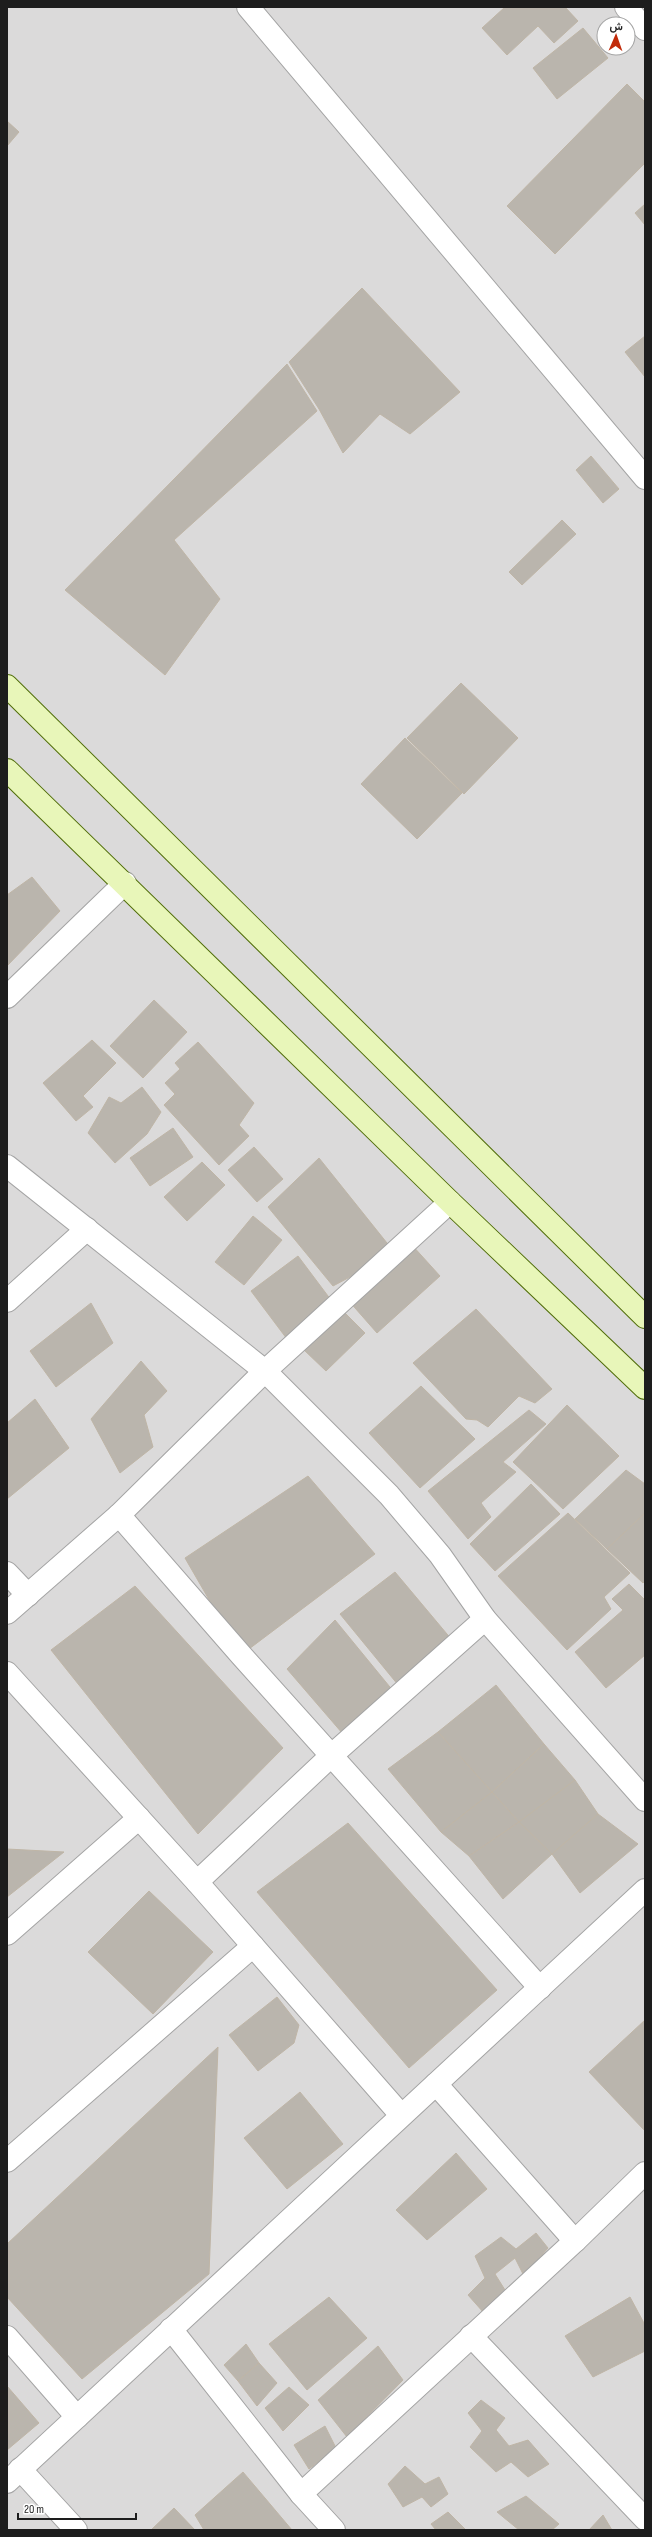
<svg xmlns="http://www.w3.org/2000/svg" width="652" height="2537" font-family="'Sofia Sans Condensed',Vazirmatn,sans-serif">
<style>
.residential{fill:#dbdada;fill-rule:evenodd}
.building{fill:#bab5ad;stroke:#bfb5a6}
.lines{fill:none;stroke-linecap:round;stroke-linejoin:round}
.minor-casing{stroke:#a4a4a4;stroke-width:24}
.secondary-casing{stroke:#516e0a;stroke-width:24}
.minor{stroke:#fff;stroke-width:22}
.secondary{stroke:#e8f6b9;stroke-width:22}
</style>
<rect width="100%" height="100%" fill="#eeece3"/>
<path class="residential" d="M7,7h638v2523h-638zM604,24h24v24h-24z"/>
<g class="building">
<polygon points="505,7 565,7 578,21 554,43 538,26 507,55 482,28"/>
<polygon points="583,28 608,58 557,99 533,68"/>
<polygon points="627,84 645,102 645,163 555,254 507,206"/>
<polygon points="7,121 19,132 7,146"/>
<polygon points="645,204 645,225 635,213"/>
<polygon points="362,288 460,392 410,434 380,414 343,453 319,409 289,362"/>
<polygon points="645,336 645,377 625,352"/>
<polygon points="287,364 317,411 174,540 220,599 165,675 65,590"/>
<polygon points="591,456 619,489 603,503 576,470"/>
<polygon points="562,520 576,534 522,585 509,572"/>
<polygon points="461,683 518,738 464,794 407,738"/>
<polygon points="405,738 462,793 417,839 361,784"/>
<polygon points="32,877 60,911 7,966 7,895"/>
<polygon points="154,1000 187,1032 143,1078 110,1046"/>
<polygon points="92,1040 116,1063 83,1096 93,1107 76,1121 43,1083"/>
<polygon points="198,1042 254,1103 239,1125 249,1136 219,1165 164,1105 175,1094 165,1083 180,1069 175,1063"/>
<polygon points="142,1087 161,1112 147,1134 115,1163 88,1133 109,1097 121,1103"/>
<polygon points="173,1128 193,1157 150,1186 130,1158"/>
<polygon points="254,1147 283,1179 257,1202 228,1170"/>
<polygon points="319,1158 395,1253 333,1286 268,1207"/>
<polygon points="202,1162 225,1185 187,1221 164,1197"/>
<polygon points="253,1216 282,1240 244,1285 215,1262"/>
<polygon points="411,1244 440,1276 377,1333 348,1300"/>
<polygon points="298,1256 334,1304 287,1339 251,1291"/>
<polygon points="91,1303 113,1343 56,1387 30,1351"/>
<polygon points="476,1309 552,1389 535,1403 519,1396 488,1427 477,1420 466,1419 413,1363"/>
<polygon points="342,1310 365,1333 326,1371 303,1349"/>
<polygon points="141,1361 167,1391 144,1415 153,1447 120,1473 91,1419"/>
<polygon points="421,1386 475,1439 420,1488 369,1433"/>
<polygon points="35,1399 69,1448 7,1499 7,1423"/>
<polygon points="567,1405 619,1456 563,1509 513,1462"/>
<polygon points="529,1410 546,1424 503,1462 516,1472 481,1503 491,1517 468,1539 428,1491"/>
<polygon points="626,1470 645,1484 645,1513 607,1549 575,1519"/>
<polygon points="308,1476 375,1554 241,1655 185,1558"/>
<polygon points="531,1484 560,1514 495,1571 470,1544"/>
<polygon points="568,1513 630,1573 604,1597 611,1609 567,1650 498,1576"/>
<polygon points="645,1513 645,1581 643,1583 607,1549"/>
<polygon points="395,1572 452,1640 399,1686 340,1614"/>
<polygon points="629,1584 645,1600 645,1655 606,1688 575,1652 623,1610 612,1599"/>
<polygon points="135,1586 283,1748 198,1834 51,1650"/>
<polygon points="335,1620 394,1692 343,1734 287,1669"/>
<polygon points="496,1685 544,1744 492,1792 438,1732"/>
<polygon points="438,1732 492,1792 441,1832 388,1769"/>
<polygon points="544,1744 575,1780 519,1822 492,1792"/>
<polygon points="575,1780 598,1814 552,1854 519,1822"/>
<polygon points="492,1792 519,1822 469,1856 441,1832"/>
<polygon points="598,1814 638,1844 580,1893 552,1854"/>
<polygon points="519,1822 552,1854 503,1899 469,1856"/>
<polygon points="348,1823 497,1990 409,2068 257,1892"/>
<polygon points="7,1849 64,1852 7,1897"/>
<polygon points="149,1891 213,1952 153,2014 88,1952"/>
<polygon points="277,1997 299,2025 294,2043 258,2071 229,2035"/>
<polygon points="645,2020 645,2131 589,2072"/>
<polygon points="218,2047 209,2274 82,2379 7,2297 7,2244"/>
<polygon points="300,2092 343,2144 287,2189 244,2138"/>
<polygon points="456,2153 487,2189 427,2240 396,2210"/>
<polygon points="536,2233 548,2248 524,2276 515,2258 495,2274 505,2290 484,2313 468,2295 485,2278 475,2256 501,2237 516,2249"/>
<polygon points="329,2297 367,2338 307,2390 269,2344"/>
<polygon points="630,2297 645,2325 645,2351 593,2377 565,2336"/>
<polygon points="246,2344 259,2363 238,2381 224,2365"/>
<polygon points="378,2346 403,2380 347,2437 318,2400"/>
<polygon points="259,2363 277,2383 257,2406 238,2381"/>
<polygon points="7,2386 39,2423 7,2450"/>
<polygon points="289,2387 309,2405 283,2431 265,2408"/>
<polygon points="481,2400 505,2418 496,2430 509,2446 528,2440 549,2464 528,2477 511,2462 496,2472 470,2447 482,2431 468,2413"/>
<polygon points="325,2426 336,2448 309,2469 294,2445"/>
<polygon points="405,2466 425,2484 439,2477 448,2494 431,2507 422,2497 403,2507 388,2484"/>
<polygon points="243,2472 292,2530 204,2530 195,2515"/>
<polygon points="526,2496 559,2524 552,2530 519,2530 497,2512"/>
<polygon points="174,2508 195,2530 151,2530"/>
<polygon points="448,2512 466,2530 436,2530 431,2524"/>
<polygon points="603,2515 612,2530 589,2530"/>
</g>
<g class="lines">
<g class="minor-casing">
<g id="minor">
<polyline points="248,7 645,478"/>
<polyline points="626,7 645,29"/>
<polyline points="7,997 125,883"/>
<polyline points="7,1166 265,1371 389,1495 440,1555 485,1619 645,1800"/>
<polyline points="7,1301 87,1229"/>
<polyline points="119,1515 241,1655 540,1988"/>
<polyline points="7,1573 28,1595"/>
<polyline points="7,1613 119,1515 265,1371 450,1202"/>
<polyline points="7,1673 197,1882 401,2115"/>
<polyline points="197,1882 332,1755 485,1619"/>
<polyline points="7,1934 139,1818"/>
<polyline points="436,2084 575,2241"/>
<polyline points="7,2161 253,1946"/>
<polyline points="171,2329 301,2494 334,2530"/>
<polyline points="471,2336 645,2519"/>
<polyline points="7,2337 77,2417"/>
<polyline points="20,2469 76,2530"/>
<polyline points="7,2482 645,1890"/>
<polyline points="301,2494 575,2241 645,2173"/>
</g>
</g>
<g class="secondary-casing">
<g id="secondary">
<polyline points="7,686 645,1317"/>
<polyline points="7,770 450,1202 645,1388"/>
</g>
</g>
<use href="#minor" class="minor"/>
<use href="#secondary" class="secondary"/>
</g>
<rect width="652" height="2537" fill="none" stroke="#1d1d1d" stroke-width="16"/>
<g transform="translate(616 36) rotate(2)"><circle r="19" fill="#ffffff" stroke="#a5a5a5"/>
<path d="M0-3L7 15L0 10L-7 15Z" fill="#c12a09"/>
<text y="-6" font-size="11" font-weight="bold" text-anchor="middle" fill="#1d1d1d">ش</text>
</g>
<path d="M18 2513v6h118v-6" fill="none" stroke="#1d1d1d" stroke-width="2"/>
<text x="24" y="2513" font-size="12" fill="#1d1d1d" stroke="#ffffff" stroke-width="3" paint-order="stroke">20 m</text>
</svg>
